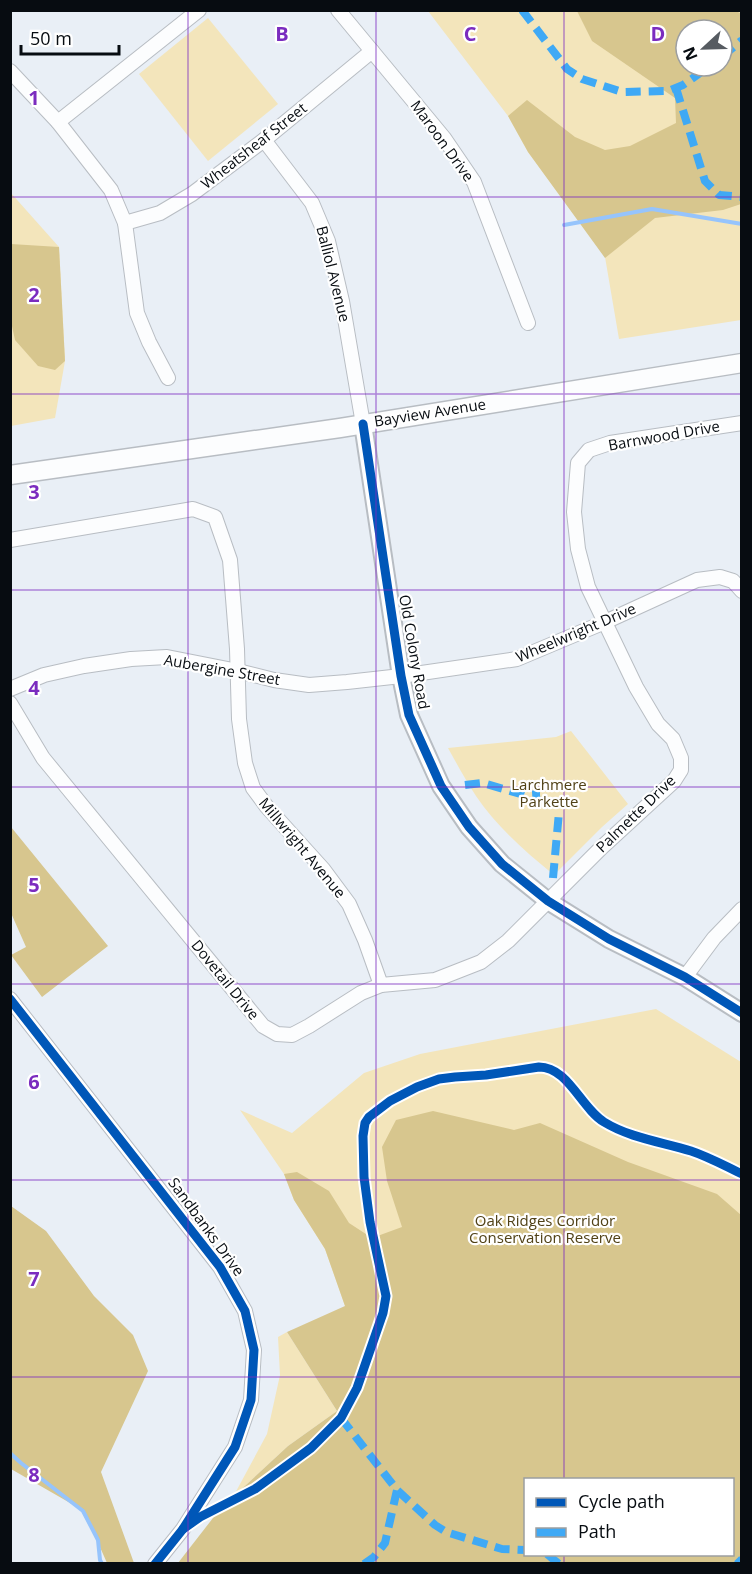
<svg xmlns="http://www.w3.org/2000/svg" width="752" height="1574" font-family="'Open Sans',sans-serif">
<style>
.green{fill:#f3e5bb;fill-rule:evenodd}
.forest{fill:#d7c68e;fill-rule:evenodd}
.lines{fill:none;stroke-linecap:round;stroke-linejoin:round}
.stream{stroke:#96c4fc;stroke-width:4}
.minor-casing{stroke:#b8bdc3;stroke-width:16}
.tertiary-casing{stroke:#b8bdc3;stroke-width:20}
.secondary-casing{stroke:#b8bdc3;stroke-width:21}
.minor{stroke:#fcfdfe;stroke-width:14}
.tertiary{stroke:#fcfdfe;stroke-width:16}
.secondary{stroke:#fcfdfe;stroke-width:18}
.quiet{stroke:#3fa9f5;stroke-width:8;stroke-dasharray:15 8;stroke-linecap:butt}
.cycleway-casing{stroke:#fff;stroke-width:13}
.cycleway{stroke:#0057b8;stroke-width:9}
.grid{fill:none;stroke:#7b2cbf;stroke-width:1.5;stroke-opacity:0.55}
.labels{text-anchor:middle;stroke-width:4.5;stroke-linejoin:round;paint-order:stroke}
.street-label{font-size:15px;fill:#070c11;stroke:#fff}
.park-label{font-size:15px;fill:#504116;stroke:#fff}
.grid-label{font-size:20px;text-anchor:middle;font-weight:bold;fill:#7b2cbf;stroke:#fff;stroke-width:4.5;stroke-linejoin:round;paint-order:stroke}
</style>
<rect width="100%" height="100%" fill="#e9eff6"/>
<g class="green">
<path d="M428,11h313v309l-122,19 -14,-82 -77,-105 -20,-36zM686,30h36v36h-36z"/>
<polygon points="208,18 278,104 208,161 139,74"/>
<polygon points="10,192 59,247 65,361 55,418 11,426"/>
<path d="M571,731l57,73 -26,23 -48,48c-28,-23 -57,-48 -78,-79 -10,-15 -19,-32 -28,-48l108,-11z"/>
<polygon points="656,1009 741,1062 741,1563 732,1554 732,1480 526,1480 345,1306 325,1249 294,1200 284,1174 240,1110 292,1133 364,1073 420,1054"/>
<polygon points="287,1332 337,1411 288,1446 233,1497 267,1434 280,1375 278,1337"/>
</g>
<g class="forest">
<path d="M736,11l6,3 -1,190 -18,6 -68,8 -50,40 -77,-106 -20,-36 19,-16 48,37 30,13 25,-4 46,-23 -1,-25 -83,-57 -15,-30zM686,30h36v36h-36z"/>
<polygon points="11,244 59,247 65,361 55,370 38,366 15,340 10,317"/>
<polygon points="11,827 108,946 42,997 11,955 26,947 11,913"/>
<path d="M433,1111l81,19 26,-7 88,39 89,32 24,21v348h-563l42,-54 68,-63 49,-35 -50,-79 58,-26 -20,-57 -31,-49 -10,-26 13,-2 32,19 20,32 23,15 30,-11 -15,-46 -5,-34 14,-27zM526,1480h206v74h-206z"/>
<polygon points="11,1206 46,1231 94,1296 133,1335 148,1371 101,1472 134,1563 107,1563 84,1511 11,1469"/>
</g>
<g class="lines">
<g class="stream">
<polyline points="564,225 652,209 742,224"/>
<polyline points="10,1453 21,1463 83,1511 98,1540 100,1560 102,1564"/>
</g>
<g class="minor-casing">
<g id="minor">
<polyline points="338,10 444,138 474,182 528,323"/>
<polyline points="10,71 58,122 111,190 125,223 137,313 149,342 168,378"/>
<polyline points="58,122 199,10"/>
<polyline points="264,140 312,203 328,241 342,301 363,424"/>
<polyline points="125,223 160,213 192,194 264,140 372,51"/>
<polyline points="10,540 193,509 215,517 230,560 237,649 239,719 245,763 253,788 267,807 323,869 349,904 365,940 381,985"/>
<polyline points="10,689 44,675 84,666 131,659 167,657 238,671 274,680 309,685 347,682 401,676 517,659 605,622 697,580 720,577 733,581 742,591"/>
<polyline points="10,703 43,758 263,1026 277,1034 292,1035 309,1026 361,993 381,985 435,980 481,962 508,941 601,848 674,781 681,770 681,758 673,739 658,724 636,687 588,587 578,549 574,512 578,463 589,450 610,443 742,423"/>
<polyline points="685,977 714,938 742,909"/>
<polyline points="10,999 220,1267 245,1311 254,1350 251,1400 235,1447 183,1529 155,1564"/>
</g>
</g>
<g class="tertiary-casing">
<polyline id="tertiary" points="363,424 401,676 409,715 441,786 469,827 502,864 548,901 609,939 685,977 742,1013"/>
</g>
<g class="secondary-casing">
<polyline id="secondary" points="10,475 340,428 742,363"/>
</g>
<use href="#minor" class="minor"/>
<use href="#tertiary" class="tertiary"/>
<use href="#secondary" class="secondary"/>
<g class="quiet">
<polyline points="522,10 567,69 582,79 622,92 668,91 683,85 710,66"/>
<polyline points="722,57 742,40"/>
<polyline points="676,88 705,181 719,195 742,197"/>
<polyline points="465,785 483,783 524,795 540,794"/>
<polyline points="553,878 559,812"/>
<polyline points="341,1418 397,1490 435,1525 446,1532 502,1549 526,1550"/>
<polyline points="547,1554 559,1564"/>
<polyline points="364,1564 374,1557 385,1543 397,1490"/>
<polyline points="737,1564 742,1559"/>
</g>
<g class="cycleway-casing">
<g id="cycleway">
<polyline points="363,424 401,676 409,715 441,786 469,827 502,864 548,901 609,939 685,977 742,1013"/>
<polyline points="10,999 220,1267 245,1311 254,1350 251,1400 235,1447 183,1529 155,1564"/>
<path d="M183,1529l17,-12 55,-28 56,-41 30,-30 16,-30 26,-75 3,-17 -16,-74 -6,-45 -1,-41 2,-13 4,-6 21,-16 27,-14 22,-8 16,-2 31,-2 53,-8c29,0 42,41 65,55 26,16 58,20 87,29 18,6 34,15 51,23"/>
</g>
</g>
<use href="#cycleway" class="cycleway"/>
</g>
<path class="grid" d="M188,10v1554M376,10v1554M564,10v1470M10,197h732M10,394h732M10,590h732M10,787h732M10,984h732M10,1180h732M10,1377h732M564,1554v10"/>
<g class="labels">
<g class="street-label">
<text transform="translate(442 141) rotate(54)" y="5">Maroon Drive</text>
<text transform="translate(254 146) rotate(-38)" y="5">Wheatsheaf Street</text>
<text transform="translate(333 274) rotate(76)" y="5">Balliol Avenue</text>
<text transform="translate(430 413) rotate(-9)" y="5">Bayview Avenue</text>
<text transform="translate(664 436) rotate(-10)" y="5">Barnwood Drive</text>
<text transform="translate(576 633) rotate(-23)" y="5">Wheelwright Drive</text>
<text transform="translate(414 652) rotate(80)" y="5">Old Colony Road</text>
<text transform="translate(222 670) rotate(10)" y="5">Aubergine Street</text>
<text transform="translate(636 814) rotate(-44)" y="5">Palmette Drive</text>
<text transform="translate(302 848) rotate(50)" y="5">Millwright Avenue</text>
<text transform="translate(225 980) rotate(51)" y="5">Dovetail Drive</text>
<text transform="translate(206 1227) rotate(54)" y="5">Sandbanks Drive</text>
</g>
<g class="park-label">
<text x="549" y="790">Larchmere<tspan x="549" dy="17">Parkette</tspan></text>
<text x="545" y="1226">Oak Ridges Corridor<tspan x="545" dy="17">Conservation Reserve</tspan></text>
</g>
</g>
<g class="grid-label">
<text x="282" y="41">B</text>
<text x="470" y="41">C</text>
<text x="658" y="41">D</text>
<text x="34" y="105">1</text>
<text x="34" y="302">2</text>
<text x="34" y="499">3</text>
<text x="34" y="695">4</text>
<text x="34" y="892">5</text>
<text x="34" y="1089">6</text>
<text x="34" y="1286">7</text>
<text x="34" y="1482">8</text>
</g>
<rect width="752" height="1574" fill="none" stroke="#070c11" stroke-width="24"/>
<rect x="524" y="1478" width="210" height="78" fill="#ffffff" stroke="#9c9ea0" stroke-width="1.5"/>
<rect x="536" y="1498" width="30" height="9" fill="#0057b8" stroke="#9c9ea0" stroke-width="1.5"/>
<text x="578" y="1508" font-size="18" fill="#070c11">Cycle path</text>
<rect x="536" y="1528" width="30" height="9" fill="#3fa9f5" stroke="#9c9ea0" stroke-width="1.5"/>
<text x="578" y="1538" font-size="18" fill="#070c11">Path</text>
<g transform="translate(704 48) rotate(248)"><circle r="28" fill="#ffffff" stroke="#9c9ea0" stroke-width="1.5"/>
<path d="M0-4.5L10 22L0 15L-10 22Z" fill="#565b61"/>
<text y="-9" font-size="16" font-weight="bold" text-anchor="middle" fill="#070c11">N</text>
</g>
<path d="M21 45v9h98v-9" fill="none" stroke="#070c11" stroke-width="3"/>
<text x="30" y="45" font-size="18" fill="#070c11" stroke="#ffffff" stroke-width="4.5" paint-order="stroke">50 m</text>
</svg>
